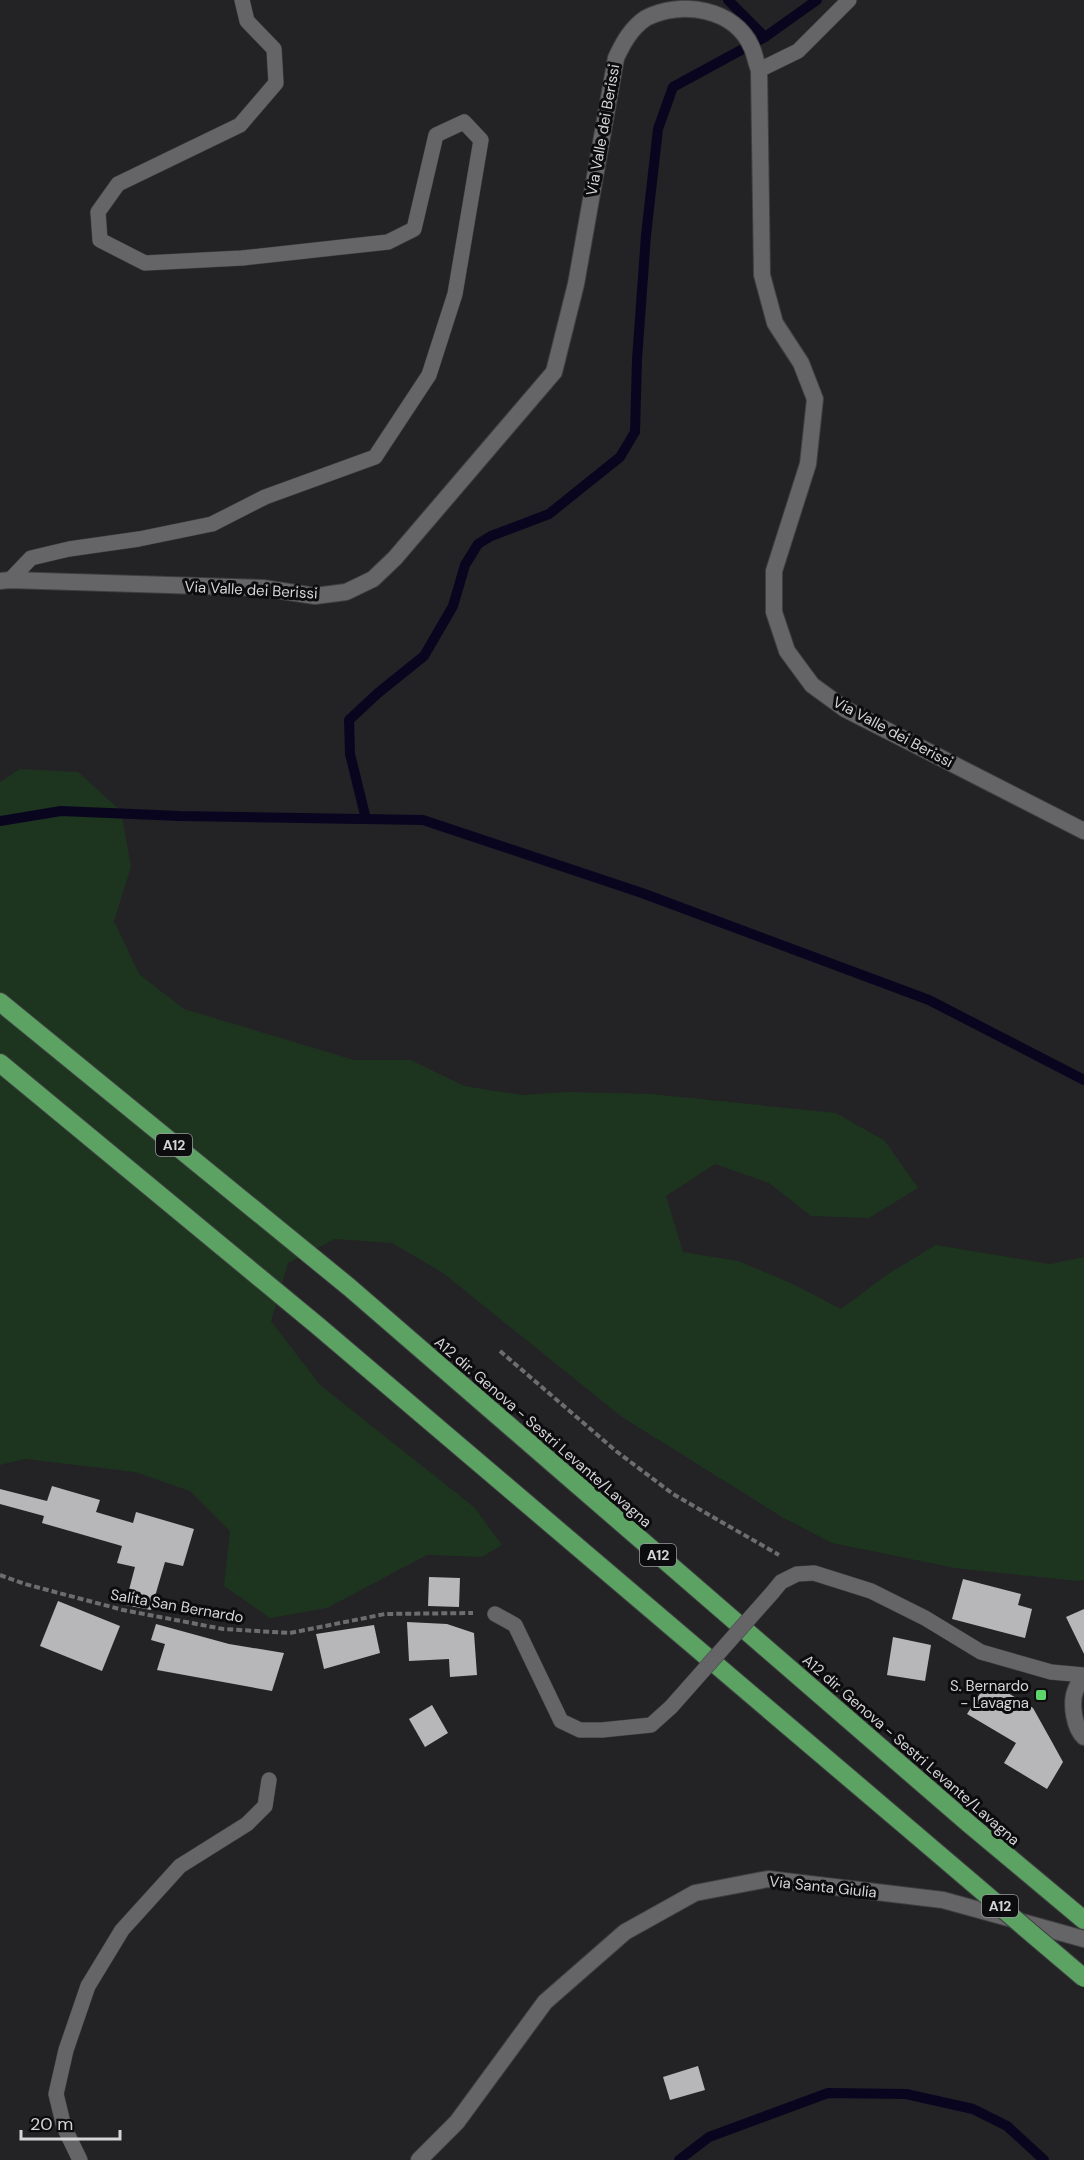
<svg xmlns="http://www.w3.org/2000/svg" width="1084" height="2160" font-family="'DM Sans',sans-serif">
<style>
.green{fill:#1d341f}
.lines{fill:none;stroke-linecap:round;stroke-linejoin:round}
.stream{stroke:#0a051f;stroke-width:10}
.building{fill:#b7b7ba}
.service-casing{stroke:#404043;stroke-width:16}
.minor-casing{stroke:#404043;stroke-width:18}
.tertiary-casing{stroke:#404043;stroke-width:18}
.motorway-casing{stroke:#404043;stroke-width:20}
.path{stroke:#6d6d6f;stroke-width:4;stroke-dasharray:6 3;stroke-linecap:butt}
.service{stroke:#656568;stroke-width:15}
.minor{stroke:#656568;stroke-width:16}
.tertiary{stroke:#656568;stroke-width:16}
.motorway{stroke:#5ba263;stroke-width:18}
.service-bridge-casing{stroke:#404043;stroke-width:16;stroke-linecap:butt}
.motorway-bridge-casing{stroke:#404043;stroke-width:20;stroke-linecap:butt}
.service-bridge{stroke:#656568;stroke-width:15}
.motorway-bridge{stroke:#5ba263;stroke-width:18}
.poi-dot{fill:#5cd56d;stroke:#0c0c0e;stroke-width:2}
.labels{text-anchor:middle;stroke-width:6;stroke-linejoin:round;paint-order:stroke}
.shield{fill:#0c0c0e;stroke:#99999b;stroke-width:1.5}
.shield-label{font-size:14px;font-weight:bold;fill:#d5d5d7}
.street-label{font-size:15px;fill:#d5d5d7;stroke:#0c0c0e}
.poi-label{font-size:15px;fill:#d5d5d7;stroke:#0c0c0e;text-anchor:end}
</style>
<rect width="100%" height="100%" fill="#232326"/>
<polygon class="green" points="20,769 78,772 121,811 131,867 114,921 139,974 184,1009 354,1060 411,1060 464,1086 522,1095 568,1092 651,1094 836,1113 885,1141 918,1188 869,1218 811,1216 769,1183 715,1164 666,1196 683,1252 738,1261 791,1283 841,1309 888,1274 936,1245 1050,1264 1084,1257 1084,1580 1078,1581 955,1568 832,1543 782,1517 622,1417 443,1273 392,1243 335,1239 288,1263 271,1321 320,1385 474,1507 502,1545 482,1557 427,1555 327,1608 270,1618 224,1586 230,1531 190,1491 135,1472 25,1459 0,1465 0,782"/>
<g class="lines">
<g class="stream">
<polyline points="728,0 765,37"/>
<polyline points="366,819 350,754 349,720 378,693 424,656 453,606 465,565 478,544 491,536 549,514 620,457 635,432 637,360 646,235 658,129 673,87 765,37 817,0"/>
<polyline points="0,821 61,811 180,816 423,820 642,893 929,1000 1084,1080"/>
<polyline points="679,2160 709,2137 828,2093 906,2094 973,2109 1007,2126 1044,2160"/>
</g>
</g>
<g class="building">
<polygon points="52,1486 100,1500 96,1512 133,1523 136,1512 194,1529 183,1566 165,1562 151,1610 125,1605 135,1567 117,1563 122,1546 42,1523 44,1516 0,1504 0,1489 47,1501"/>
<polygon points="429,1577 460,1578 459,1607 428,1606"/>
<polygon points="963,1579 1021,1594 1018,1605 1032,1609 1025,1638 952,1619"/>
<polygon points="58,1601 120,1626 102,1671 40,1646"/>
<polygon points="1084,1609 1084,1654 1066,1617"/>
<polygon points="407,1622 447,1624 474,1633 477,1675 450,1677 449,1659 409,1661"/>
<polygon points="156,1624 229,1644 284,1653 272,1691 157,1670 165,1644 151,1640"/>
<polygon points="374,1625 380,1653 324,1669 316,1634"/>
<polygon points="893,1637 931,1645 925,1681 887,1675"/>
<polygon points="988,1681 1033,1708 1052,1742 1063,1762 1047,1789 1004,1763 1016,1743 967,1714"/>
<polygon points="432,1705 448,1733 425,1747 409,1719"/>
<polygon points="698,2066 705,2090 670,2100 663,2077"/>
</g>
<g class="lines">
<g class="service-casing">
<g id="service">
<polyline points="759,70 798,51 849,0"/>
<polyline points="10,580 31,558 69,549 139,539 212,524 265,497 375,457 429,375 455,294 481,140 464,122 436,135 414,229 388,242 242,258 145,263 100,240 98,212 118,184 240,125 276,83 274,49 247,21 242,0"/>
<polyline points="772,1593 781,1582 797,1574 814,1573 871,1591 925,1618 981,1652 1051,1672 1084,1675"/>
<polyline points="495,1614 515,1625 561,1721 580,1730 602,1730 651,1725 671,1707"/>
<polyline points="80,2160 64,2127 56,2094 66,2050 88,1986 122,1930 180,1866 247,1824 265,1806 269,1780"/>
</g>
</g>
<g class="minor-casing">
<path id="minor" d="M0,581l10,-1 253,8 52,8 31,-4 27,-13 22,-21 159,-186 22,-88 40,-226c7,-15 15,-30 30,-40 35,-18 89,-10 106,30 3,7 4,15 7,22l3,205 13,48 26,40 14,36 -7,65 -34,107v41l13,39 25,34 33,24 239,122"/>
</g>
<g class="tertiary-casing">
<g id="tertiary">
<path d="M1084,1676c-3,4 -6,8 -8,13 -6,13 -2,39 8,48"/>
<polyline points="419,2160 457,2122 545,2002 625,1932 695,1893 768,1879 943,1900 1084,1939"/>
</g>
</g>
<g class="motorway-casing">
<g id="motorway">
<polyline points="0,1002 349,1287 968,1823 1084,1920"/>
<polyline points="0,1063 318,1326 915,1834"/>
</g>
</g>
<g class="path">
<polyline points="500,1351 616,1451 673,1494 779,1555"/>
<polyline points="0,1575 25,1584 123,1610 223,1629 290,1633 385,1614 473,1613"/>
</g>
<use href="#service" class="service"/>
<use href="#minor" class="minor"/>
<use href="#tertiary" class="tertiary"/>
<use href="#motorway" class="motorway"/>
<g class="service-bridge-casing">
<polyline id="service-bridge" points="671,1707 772,1593"/>
</g>
<g class="motorway-bridge-casing">
<polyline id="motorway-bridge" points="915,1834 1084,1978"/>
</g>
<use href="#service-bridge" class="service-bridge"/>
<use href="#motorway-bridge" class="motorway-bridge"/>
</g>
<rect class="poi-dot" x="1035" y="1689" width="12" height="12" rx="3"/>
<g class="labels">
<g class="shield">
<rect x="156" y="1134" width="36" height="22" rx="4.5"/>
<rect x="640" y="1544" width="36" height="22" rx="4.5"/>
<rect x="982" y="1895" width="36" height="22" rx="4.5"/>
</g>
<g class="shield-label">
<text x="174" y="1150">A12</text>
<text x="658" y="1560">A12</text>
<text x="1000" y="1911">A12</text>
</g>
<g class="street-label">
<text transform="translate(603 130) rotate(-80)" y="5">Via Valle dei Berissi</text>
<text transform="translate(251 590) rotate(3)" y="5">Via Valle dei Berissi</text>
<text transform="translate(893 732) rotate(28)" y="5">Via Valle dei Berissi</text>
<text transform="translate(543 1432) rotate(41)" y="5">A12 dir. Genova - Sestri Levante/Lavagna</text>
<text transform="translate(177 1606) rotate(10)" y="5">Salita San Bernardo</text>
<text transform="translate(911 1750) rotate(41)" y="5">A12 dir. Genova - Sestri Levante/Lavagna</text>
<text transform="translate(823 1887) rotate(6)" y="5">Via Santa Giulia</text>
</g>
<g class="poi-label">
<text x="1029" y="1691">S. Bernardo<tspan x="1029" dy="17">- Lavagna</tspan></text>
</g>
</g>
<path d="M21 2130v9h99v-9" fill="none" stroke="#d5d5d7" stroke-width="3"/>
<text x="30" y="2130" font-size="18" fill="#d5d5d7" stroke="#0c0c0e" stroke-width="4.5" paint-order="stroke">20 m</text>
</svg>
